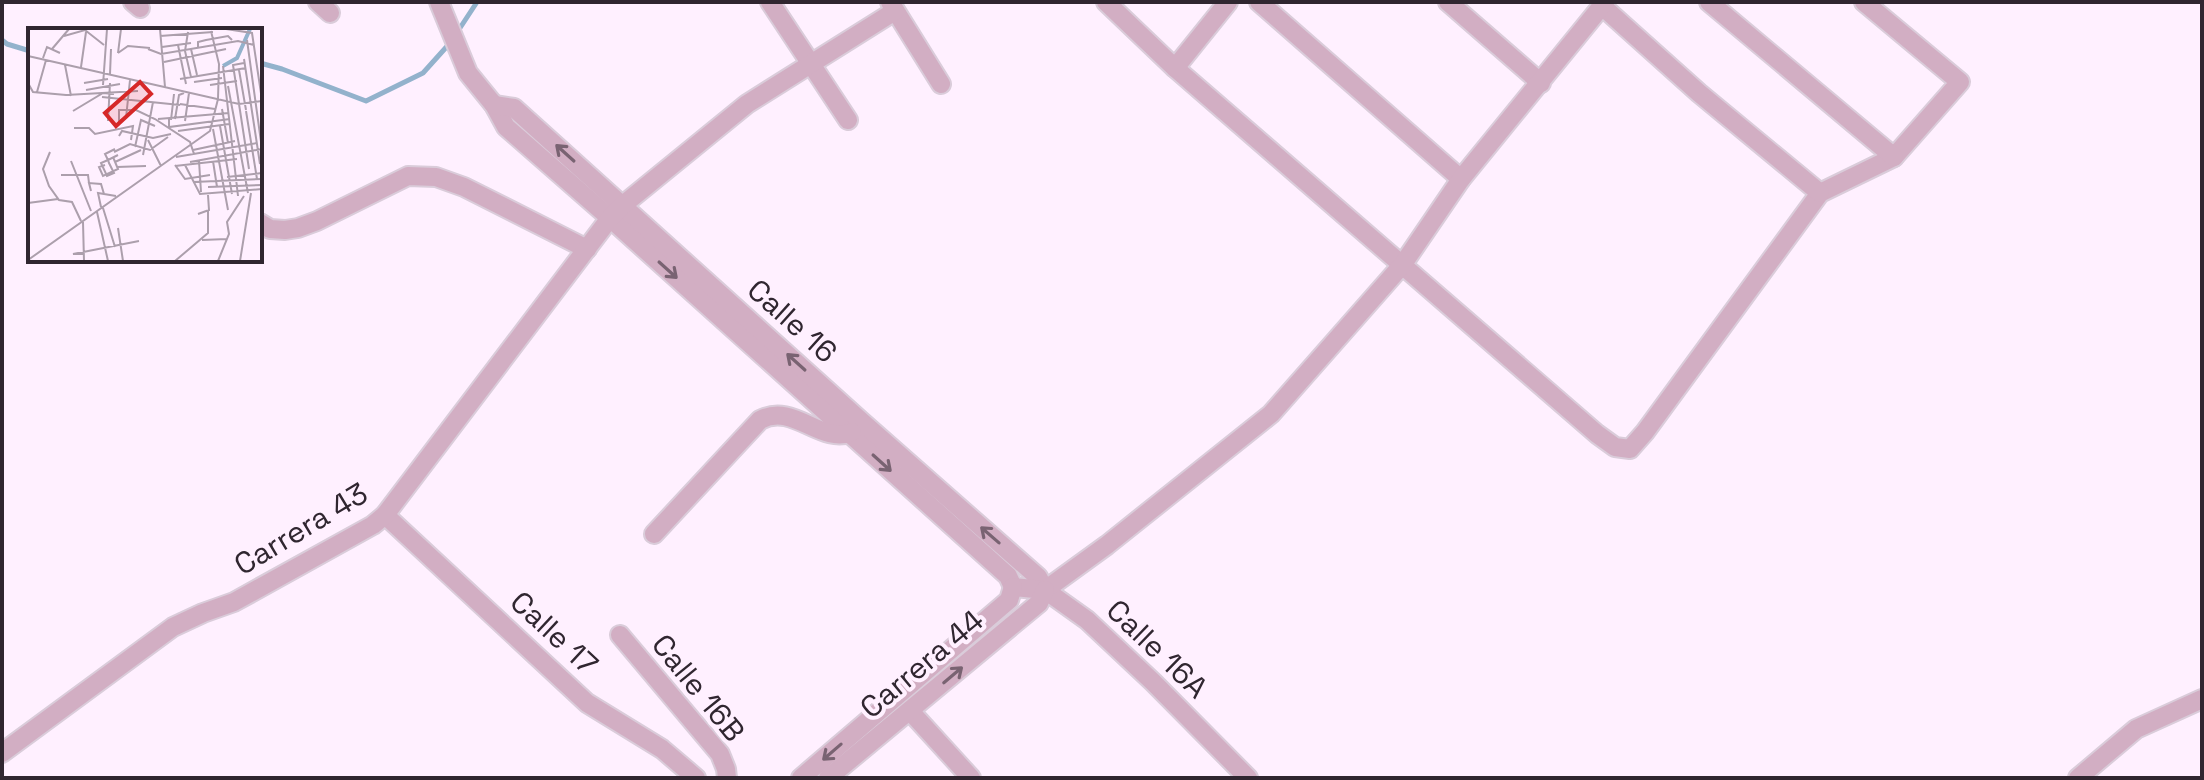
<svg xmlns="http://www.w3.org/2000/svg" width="2204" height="780" font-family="'Space Grotesk',sans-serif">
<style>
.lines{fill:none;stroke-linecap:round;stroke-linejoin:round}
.stream{stroke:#93b2cc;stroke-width:5}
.minor-casing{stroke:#daccda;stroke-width:22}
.minor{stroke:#d2aec3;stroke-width:18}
.oneway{stroke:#796372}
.labels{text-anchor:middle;stroke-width:8;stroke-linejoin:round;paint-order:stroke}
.street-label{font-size:30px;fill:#302630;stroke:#fff0ff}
.inset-river{fill:none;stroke:#93b2cc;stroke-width:4}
.inset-road{fill:none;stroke:#ac9fac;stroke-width:2}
.view{fill:#d62828;fill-opacity:0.15;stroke:#d62828;stroke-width:4}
.inset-edge{fill:none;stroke:#302630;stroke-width:4}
</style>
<rect width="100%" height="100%" fill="#fff0ff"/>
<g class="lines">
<g class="stream">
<polyline points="458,31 477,2"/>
<polyline points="2,40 7,44 30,51"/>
<polyline points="260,63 282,69 366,101 423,73 450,43"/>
</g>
<g class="minor-casing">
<g id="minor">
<polyline points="133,2 140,8"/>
<polyline points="318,2 330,13"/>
<polyline points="439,2 468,73 494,105 506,127 610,218 1008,576 1013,587"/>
<polyline points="770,2 848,120"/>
<polyline points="890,2 941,84"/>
<polyline points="1106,2 1175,68 1597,434 1615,447 1630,449 1645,432 1820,193 1894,157 1960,82 1864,2"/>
<polyline points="1259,2 1461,179"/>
<polyline points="1448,2 1541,83"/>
<polyline points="1709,2 1894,157"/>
<polyline points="1602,6 1699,93 1820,193"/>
<polyline points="1175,68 1228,2"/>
<polyline points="494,105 514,108 862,422 1038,577 1045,590"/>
<polyline points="260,223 270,229 285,230 298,228 317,221 408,176 436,177 464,187 587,249"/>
<polyline points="385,515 587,703 662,749 696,778"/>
<path d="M654,534l106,-114c34,-18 60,25 92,12"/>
<polyline points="1013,587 1045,590 1087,620 1153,682 1248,778"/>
<polyline points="1045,590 1107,545 1271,414 1403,264 1461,179 1605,2"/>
<polyline points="620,635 720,754 726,769 727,778"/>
<polyline points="910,711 971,778"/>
<polyline points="2,753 173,627 203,613 234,602 373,525 385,515 610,218 623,205 747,104 895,11"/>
<polyline points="801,778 1009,600 1013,587"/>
<polyline points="828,778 1039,603 1045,590"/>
<polyline points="2078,778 2136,729 2202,699"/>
</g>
</g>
<use href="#minor" class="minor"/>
</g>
<defs><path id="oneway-shaft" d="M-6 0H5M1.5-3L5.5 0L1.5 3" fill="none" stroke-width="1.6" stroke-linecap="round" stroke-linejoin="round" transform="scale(2)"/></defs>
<g class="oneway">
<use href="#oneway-shaft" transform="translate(565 153) rotate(-138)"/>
<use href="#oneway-shaft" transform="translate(668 270) rotate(42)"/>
<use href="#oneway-shaft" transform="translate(796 362) rotate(-138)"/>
<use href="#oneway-shaft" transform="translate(882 463) rotate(42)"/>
<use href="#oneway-shaft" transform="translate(990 535) rotate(-139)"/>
<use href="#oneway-shaft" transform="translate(953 675) rotate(-40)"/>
<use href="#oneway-shaft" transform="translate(832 752) rotate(139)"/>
</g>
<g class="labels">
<g class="street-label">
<text transform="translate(792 321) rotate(42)" y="10">Calle 16</text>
<text transform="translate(301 529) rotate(-31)" y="10">Carrera 43</text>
<text transform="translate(554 633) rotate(43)" y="10">Calle 17</text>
<text transform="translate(1157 649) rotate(44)" y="10">Calle 16A</text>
<text transform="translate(922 664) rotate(-40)" y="10">Carrera 44</text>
<text transform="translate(698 688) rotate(51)" y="10">Calle 16B</text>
</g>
</g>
<g transform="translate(28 28)">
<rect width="234" height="234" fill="#fff0ff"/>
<path class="inset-river" d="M195,38l14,-8 13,-29"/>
<path class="inset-road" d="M132,1l5,58M198,1l26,4 10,67M183,3l8,33 -1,35M160,4l-3,19 6,26M36,8l21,-6 19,15M132,8l53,-4M150,17l8,39M134,19l29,-4M170,19v-5l8,-2 22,-4 4,4M24,21l17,-20M120,21l13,5 77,-13 16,4M163,21l6,26M90,25l10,-7 22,2M90,25l3,-24M0,28l211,48 23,-3M15,30l4,-11 13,6M216,31l16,105M136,34l62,-13M216,35l-11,2 16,104M37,37l6,31M195,38l15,130M53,39l5,-35M211,42l7,40M82,46l1,-25M152,51l66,-11M166,54l28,-4M0,55l5,9 33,3 72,-4M56,55l24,-4M75,57l4,-56M182,57l27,-4M200,58l20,107M58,62l34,-6M9,64l9,-32M74,69l78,8M152,76l35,5M194,81l6,34M45,83l30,-18 11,1M218,83l11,68M98,90l-7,3v-11h17l19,9 35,23 4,12M98,90l4,-38M130,91l71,-6M141,91v8l61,-8M147,91l4,-24 5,-2M143,92l3,-26M80,93l2,-38M157,93l4,-28M192,98l12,68M46,100h15l6,6 38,-8 -2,14M185,101l15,81M150,103l51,-7M91,108l3,-5 31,7 18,-4M120,112l13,26M107,119l6,-27 14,6M87,121l-10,5 3,6 1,3 5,10 -7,3 -6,-13 7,-3 10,-5M165,122l42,-9M22,124l-7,17 6,17 10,14 13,2 9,19M86,124l16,-8 20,6 18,-13M115,127l10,-53M148,129l81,-14M43,133l20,50M171,133l2,31M185,133l4,26M87,134l26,-12M162,134l72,-13 -15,-109M77,137l-6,2 4,9 15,-7 -5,-12M147,137l10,14 25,-4M157,137l15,29 62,-5M147,138l62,-7M89,139l29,-1M33,147h27l1,8M199,149l35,-4M166,154l68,-3M180,159l54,-2M63,163l-2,-8 12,1 3,10M0,175l30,-4M73,179l-3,-14 18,3M75,180l12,39M69,184l11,49M170,186l11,-4 -1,-15M55,194l1,39M90,200l5,33M174,212l25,-1M55,226h-10l66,-13M0,232l182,-129 8,-32M147,233l33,-28v-22M190,233l11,-27 -2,-12 17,-26M212,233l11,-68"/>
<path class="view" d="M112,54l11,12 -35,32 -11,-13z"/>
<rect width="234" height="234" class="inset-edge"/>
</g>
<rect width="2204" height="780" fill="none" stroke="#302630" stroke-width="8"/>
</svg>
